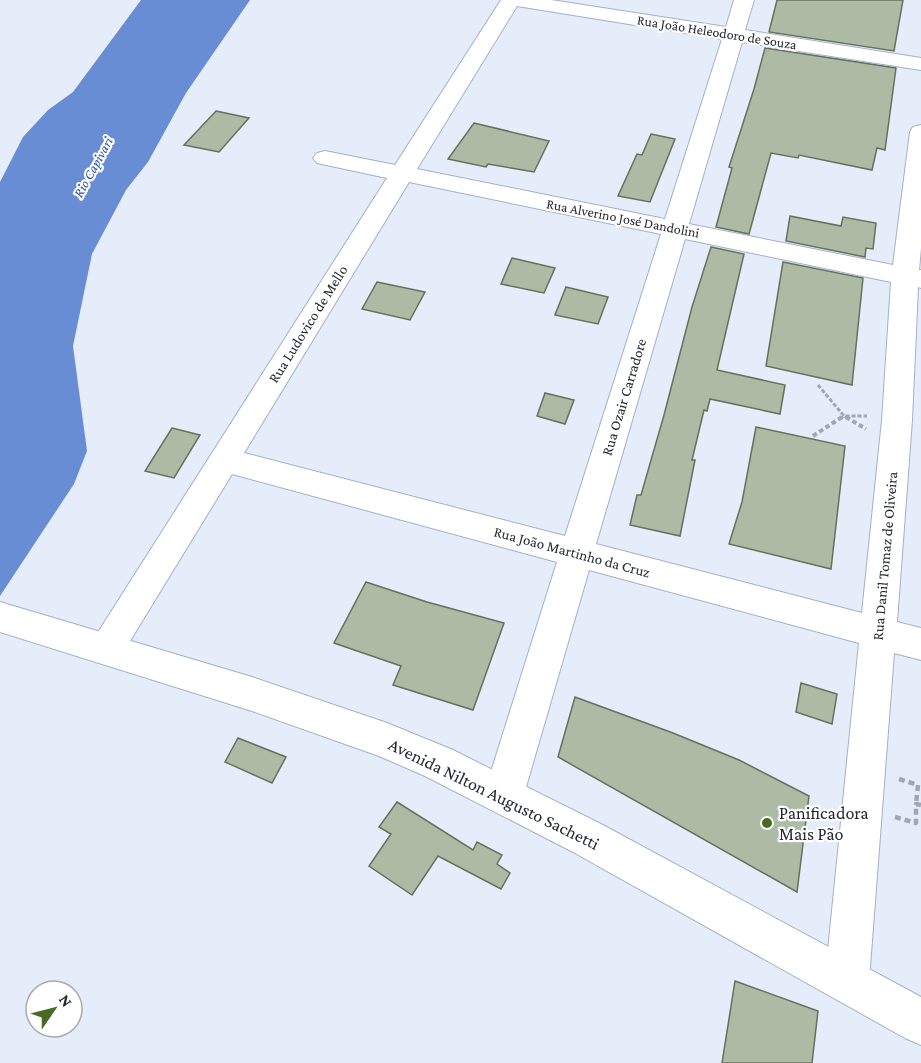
<svg xmlns="http://www.w3.org/2000/svg" width="921" height="1063" font-family="'Crimson Pro',serif">
<style>
.water{fill:#698dd4}
.building{fill:#adbba4;stroke:#65715c;stroke-width:1.5}
.lines{fill:none;stroke-linecap:round;stroke-linejoin:round}
.street-casing{stroke:#a3b0c7;stroke-width:2}
.secondary-casing{stroke:#a3b0c7;stroke-width:2}
.path-far2{stroke:#a0a7b3;stroke-width:3;stroke-dasharray:4 2;stroke-linecap:butt}
.path-far1{stroke:#a0a7b3;stroke-width:4;stroke-dasharray:4.5 3;stroke-linecap:butt}
.path{stroke:#a0a7b3;stroke-width:4.5;stroke-dasharray:6 4;stroke-linecap:butt}
.street{fill:#fff;fill-rule:evenodd}
.secondary{fill:#fff;fill-rule:evenodd}
.poi-dot{fill:#476b24;stroke:#fff;stroke-width:2}
.labels{text-anchor:middle;stroke-width:4.5;stroke-linejoin:round;paint-order:stroke}
.far-street-label{font-size:14px;fill:#242831;stroke:#fff}
.far-water-label{font-size:14px;font-style:italic;fill:#2a52a7;stroke:#fff}
.street-label{font-size:15px;fill:#242831;stroke:#fff}
.near-street-label{font-size:18px;fill:#242831;stroke:#fff}
.near-poi-label{font-size:18px;fill:#242831;stroke:#fff;text-anchor:start}
</style>
<rect width="100%" height="100%" fill="#e5edfb"/>
<polygon class="water" points="141,0 250,0 186,93 148,162 126,190 92,254 73,346 87,451 74,484 0,596 0,182 23,137 48,110 73,92"/>
<g class="building">
<polygon points="777,0 903,0 894,51 769,32"/>
<polygon points="765,48 896,68 885,150 877,148 872,170 799,155 798,158 771,153 749,234 716,227 732,168 729,167 754,89"/>
<polygon points="216,111 249,118 219,152 184,145"/>
<polygon points="474,123 549,141 534,172 488,164 486,167 448,159"/>
<polygon points="651,134 675,139 650,202 618,196 637,154 642,155"/>
<polygon points="790,216 841,226 843,217 876,223 873,249 866,248 865,257 786,241"/>
<polygon points="711,247 744,254 717,370 785,385 780,414 710,399 707,411 704,410 692,460 695,460 680,536 630,525 637,495 641,495 664,415 692,307"/>
<polygon points="512,258 555,268 544,293 501,284"/>
<polygon points="783,262 863,278 852,385 766,366"/>
<polygon points="377,282 425,292 410,320 362,309"/>
<polygon points="566,287 608,297 598,324 555,315"/>
<polygon points="545,393 574,400 565,424 537,416"/>
<polygon points="756,427 845,446 831,569 729,544 742,502"/>
<polygon points="172,428 200,435 174,478 145,471"/>
<polygon points="366,582 427,602 504,623 473,710 393,685 401,666 334,643"/>
<polygon points="801,683 837,694 832,724 796,712"/>
<polygon points="575,697 673,733 739,760 809,796 797,892 558,757"/>
<polygon points="238,738 286,757 272,783 225,762"/>
<polygon points="397,802 473,850 477,842 502,855 497,864 510,873 501,889 438,856 412,895 369,866 391,834 379,827"/>
<polygon points="735,981 818,1011 812,1063 722,1063"/>
</g>
<g class="lines">
<g class="street-casing">
<path id="street" d="M501,0h50l175,27 8,-27h20l-9,30 176,28v12l-179,-28 -53,182 204,41 17,-133 3,-5 8,-2v123l-2,22h2v18l-3,-1 -6,133 -15,202 24,6v32l-27,-7 -25,327 -6,16 -16,6 -16,-6 -6,-16 34,-337 -270,-73 -65,224 -6,14 -14,5 -14,-5 -6,-14 73,-232 -325,-88 -113,185 -13,5 -13,-5 -5,-11 299,-470 -70,-15 -4,-5 4,-5 8,-2 70,14zM517,6l205,33 -57,180 -248,-50zM409,182l252,52 -96,302 -321,-83zM685,239l206,43 -9,138 -20,193 -266,-69z"/>
</g>
<g class="secondary-casing">
<polygon id="secondary" points="0,602 252,677 387,723 453,750 601,824 921,997 921,1045 905,1038 573,852 425,776 379,756 252,711 0,632"/>
</g>
<g class="path-far2">
<polyline points="818,385 844,416 867,416"/>
<polyline points="840,419 844,416 849,419"/>
</g>
<g class="path-far1">
<polyline points="846,417 866,429"/>
<polyline points="813,436 842,417"/>
</g>
<g class="path">
<polyline points="899,779 918,785 916,804"/>
<polyline points="895,817 916,823 916,804 921,805"/>
</g>
<use href="#street" class="street"/>
<use href="#secondary" class="secondary"/>
</g>
<circle class="poi-dot" cx="767" cy="823" r="6"/>
<g class="labels">
<g class="far-street-label">
<text transform="translate(717 32) rotate(9)" y="5">Rua João Heleodoro de Souza</text>
<text transform="translate(623 218) rotate(11)" y="5">Rua Alverino José Dandolini</text>
</g>
<g class="far-water-label">
<text transform="translate(93 167) rotate(-61)" y="5">Rio Capivari</text>
</g>
<g class="street-label">
<text transform="translate(308 324) rotate(-58)" y="5">Rua Ludovico de Mello</text>
<text transform="translate(624 397) rotate(-73)" y="5">Rua Ozair Carradore</text>
<text transform="translate(572 552) rotate(15)" y="5">Rua João Martinho da Cruz</text>
<text transform="translate(885 556) rotate(-85)" y="5">Rua Danil Tomaz de Oliveira</text>
</g>
<g class="near-street-label">
<text transform="translate(494 794) rotate(26)" y="6">Avenida Nilton Augusto Sachetti</text>
</g>
<g class="near-poi-label">
<text x="779" y="819">Panificadora<tspan x="779" dy="21">Mais Pão</tspan></text>
</g>
</g>
<g transform="translate(54 1009) rotate(55)"><circle r="28" fill="#ffffff" stroke="#a7a9ad" stroke-width="1.5"/>
<path d="M0-4.5L10 22L0 15L-10 22Z" fill="#476b24"/>
<text y="-9" font-size="16" font-weight="bold" text-anchor="middle" fill="#242831">N</text>
</g>
</svg>
